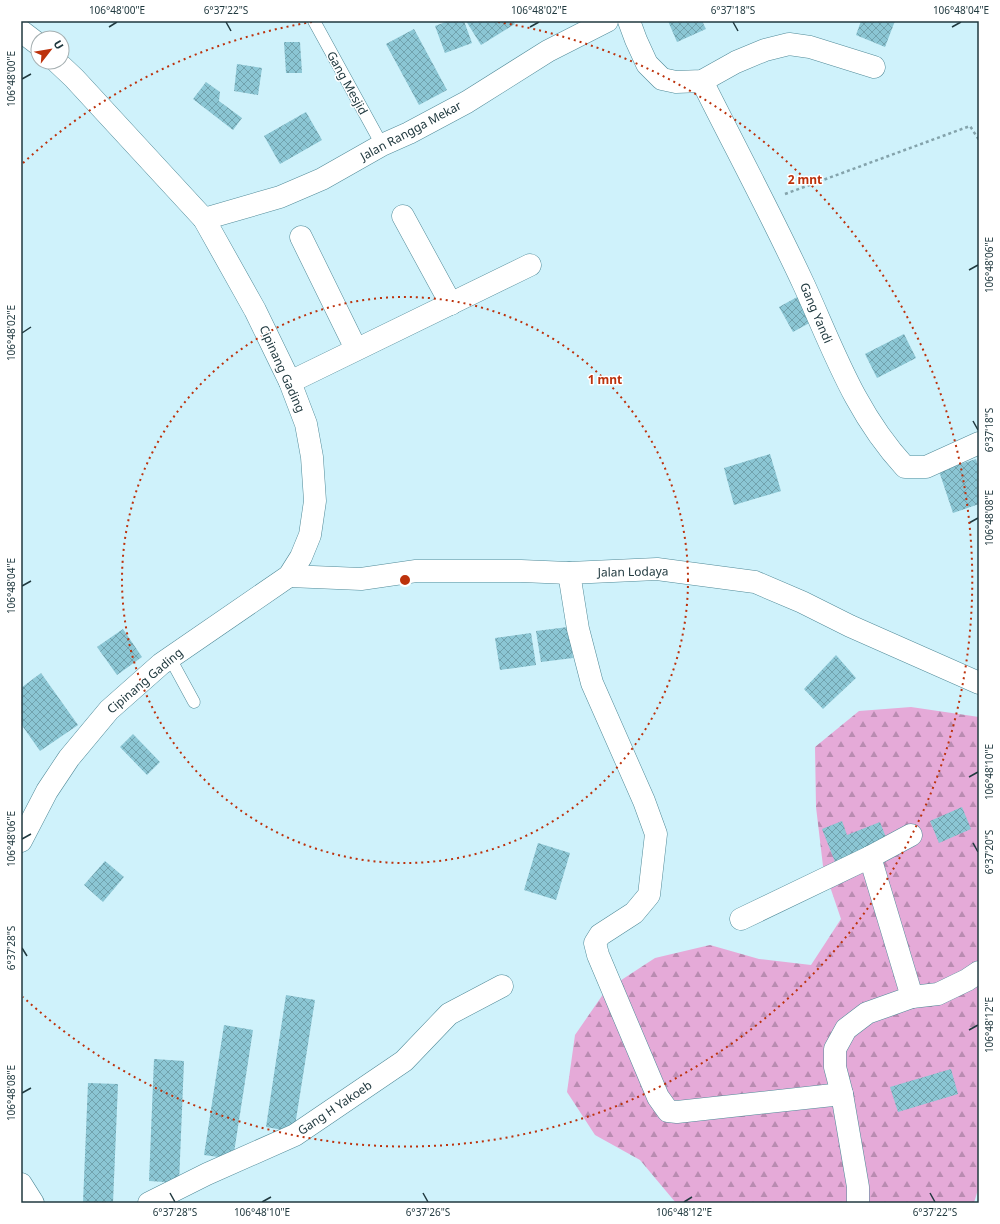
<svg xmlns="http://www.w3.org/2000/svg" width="1000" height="1224" font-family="'Noto Sans',sans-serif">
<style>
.forest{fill:url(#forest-firs)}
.building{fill:url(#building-cross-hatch)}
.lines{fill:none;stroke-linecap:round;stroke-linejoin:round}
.lane-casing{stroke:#508a98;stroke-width:13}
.street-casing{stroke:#508a98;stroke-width:23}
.path{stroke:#84a3ab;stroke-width:2.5;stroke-dasharray:3 3;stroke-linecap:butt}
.lane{stroke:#fff;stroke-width:12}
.street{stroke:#fff;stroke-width:22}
.ticks{fill:none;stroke:#20393f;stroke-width:1.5}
.ring{fill:none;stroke:#bc320c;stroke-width:2;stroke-dasharray:2 4}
.labels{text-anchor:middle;stroke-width:3;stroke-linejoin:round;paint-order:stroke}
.street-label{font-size:12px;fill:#20393f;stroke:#fff}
.centre{fill:#bc320c;stroke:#fff;stroke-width:2}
.ring-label{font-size:12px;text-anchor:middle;font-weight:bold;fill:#bc320c;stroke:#fff;stroke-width:3;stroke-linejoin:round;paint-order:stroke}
.neatline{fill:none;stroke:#20393f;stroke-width:1.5}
.ticks-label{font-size:10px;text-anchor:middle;fill:#20393f}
</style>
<defs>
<pattern id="forest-firs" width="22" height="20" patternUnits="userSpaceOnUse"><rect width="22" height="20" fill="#e5aad8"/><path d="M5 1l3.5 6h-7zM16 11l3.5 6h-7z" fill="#b98bb1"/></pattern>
<pattern id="building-cross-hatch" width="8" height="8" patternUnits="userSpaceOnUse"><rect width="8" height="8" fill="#8bc6d4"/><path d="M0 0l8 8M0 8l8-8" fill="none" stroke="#71a2ad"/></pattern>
</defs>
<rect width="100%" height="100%" fill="#cff2fb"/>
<polygon class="forest" points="911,707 979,717 979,1186 974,1203 676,1203 640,1160 595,1135 567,1092 575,1035 606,990 655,958 710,945 759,959 811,965 841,919 823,866 816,807 815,747 859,711"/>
<g class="building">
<polygon points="448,21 464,21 472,43 445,53 435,26"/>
<polygon points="466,21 513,21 515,24 481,45"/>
<polygon points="668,21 702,21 706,29 677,42"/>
<polygon points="861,21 895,21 885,47 856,35"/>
<polygon points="414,29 447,90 419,105 386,44"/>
<polygon points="284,42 300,42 302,73 286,73"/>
<polygon points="237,64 262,68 258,95 234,91"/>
<polygon points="206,82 220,92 219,101 242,118 233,130 193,99"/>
<polygon points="306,112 322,140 280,164 264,136"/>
<polygon points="799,296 813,321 793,332 779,307"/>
<polygon points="904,334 916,358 877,378 865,354"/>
<polygon points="770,454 781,491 734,505 724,468"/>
<polygon points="976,459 979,469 979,504 953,513 939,471"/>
<polygon points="568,627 573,658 541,662 536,631"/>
<polygon points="123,629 142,657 117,675 97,647"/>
<polygon points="531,633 536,665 500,670 495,638"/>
<polygon points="836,655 856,678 823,709 804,689"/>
<polygon points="41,673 78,725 40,751 21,724 21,688"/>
<polygon points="133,734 160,762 147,775 120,747"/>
<polygon points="962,807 971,829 939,843 930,821"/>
<polygon points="842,821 847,835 880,822 887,840 835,862 822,829"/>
<polygon points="538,843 570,853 556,900 524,890"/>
<polygon points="105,861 124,877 103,902 84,885"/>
<polygon points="286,995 315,1000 294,1132 266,1127"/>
<polygon points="224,1025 253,1030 233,1159 204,1155"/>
<polygon points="154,1059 184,1061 179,1183 149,1181"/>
<polygon points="951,1069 958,1094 898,1112 890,1087"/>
<polygon points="88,1083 118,1084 113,1203 83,1203"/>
</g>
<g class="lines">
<g class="lane-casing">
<g id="lane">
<polyline points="314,21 382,145"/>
<polyline points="170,658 194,702"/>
</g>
</g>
<g class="street-casing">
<g id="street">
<polyline points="629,21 636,40 647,64 662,79 676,82 702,81 736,62 765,50 789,44 810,47 874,67"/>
<polyline points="21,31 38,44"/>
<path d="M702,81c34,68 70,135 102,204 30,66 51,128 101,182h21l53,-24"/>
<polyline points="403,216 451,304"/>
<polyline points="204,219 280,197 322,179 382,145 409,133 467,102 548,51 607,21"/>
<polyline points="301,237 356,349"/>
<polyline points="290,382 530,265"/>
<polyline points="569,573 578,629 592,683 644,801 656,834 649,895 634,913 600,935 595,943 598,955 658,1097 668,1111 677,1112 842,1094"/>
<polyline points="289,576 361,579 416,571 521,571 569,573 657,569 755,582 802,602 850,626 979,683"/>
<polyline points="21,841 47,791 69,758 109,710 161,664 289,576 301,557 310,535 315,501 312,457 306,424 290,382 255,310 204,219 74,78 57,62"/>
<polyline points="870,857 912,997"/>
<polyline points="741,919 870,857 911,835"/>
<polyline points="21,1184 33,1203"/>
<polyline points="149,1203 207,1174 295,1135 404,1061 449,1014 502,986"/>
<polyline points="858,1203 858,1187 842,1094 835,1067 835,1049 846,1029 867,1013 912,997 938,994 967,980 979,972"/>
</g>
</g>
<polyline class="path" points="785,194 970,126 979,140"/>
<use href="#lane" class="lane"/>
<use href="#street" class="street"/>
</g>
<path class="ticks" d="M226,22l5,9M733,22l5,9M109,27l8,-5M530,27l9,-5M952,27l9,-5M22,79l9,-5M969,270l9,-5M22,333l9,-6M973,421l5,9M969,523l9,-5M22,586l9,-5M969,777l9,-5M22,839l9,-5M973,843l5,9M22,948l5,8M969,1030l9,-5M22,1093l9,-5M170,1193l5,9M423,1193l5,9M930,1193l5,9M262,1202l9,-5M684,1202l8,-5"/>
<g class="ring">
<circle cx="405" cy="580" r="283"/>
<path d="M23 163A566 566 0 0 1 312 22M498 22A566 566 0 1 1 23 997"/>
</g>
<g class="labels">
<g class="street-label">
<text transform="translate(347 83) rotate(61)" y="4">Gang Mesjid</text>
<text transform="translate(411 131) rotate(-28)" y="4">Jalan Rangga Mekar</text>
<text transform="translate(816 313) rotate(67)" y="4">Gang Yandi</text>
<text transform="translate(282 369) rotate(66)" y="4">Cipinang Gading</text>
<text transform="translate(633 572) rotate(-1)" y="4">Jalan Lodaya</text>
<text transform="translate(145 681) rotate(-40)" y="4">Cipinang Gading</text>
<text transform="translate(335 1108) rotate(-34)" y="4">Gang H Yakoeb</text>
</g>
</g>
<circle cx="405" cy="580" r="6" class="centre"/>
<g class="ring-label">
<text x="805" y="184">2 mnt</text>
<text x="605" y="384">1 mnt</text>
</g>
<rect width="1000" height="1224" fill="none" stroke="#ffffff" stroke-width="44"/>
<g transform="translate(50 50) rotate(59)"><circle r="19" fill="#ffffff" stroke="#a6b0b2"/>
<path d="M0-3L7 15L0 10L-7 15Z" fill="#bc320c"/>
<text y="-6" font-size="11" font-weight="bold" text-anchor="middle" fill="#20393f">U</text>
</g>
<rect x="22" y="22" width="956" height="1180" class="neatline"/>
<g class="ticks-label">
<text x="117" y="14">106°48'00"E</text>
<text x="226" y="14">6°37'22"S</text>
<text x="539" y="14">106°48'02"E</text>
<text x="733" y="14">6°37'18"S</text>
<text x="961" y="14">106°48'04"E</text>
<text transform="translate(11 79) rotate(-90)" y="4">106°48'00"E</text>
<text transform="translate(989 265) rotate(-90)" y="4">106°48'06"E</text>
<text transform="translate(11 333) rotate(-90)" y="4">106°48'02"E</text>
<text transform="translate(989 430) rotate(-90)" y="4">6°37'18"S</text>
<text transform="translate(989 518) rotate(-90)" y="4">106°48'08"E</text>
<text transform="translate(11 586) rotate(-90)" y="4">106°48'04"E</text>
<text transform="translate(989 772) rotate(-90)" y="4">106°48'10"E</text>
<text transform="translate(11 839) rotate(-90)" y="4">106°48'06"E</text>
<text transform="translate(989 852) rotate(-90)" y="4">6°37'20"S</text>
<text transform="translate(11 948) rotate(-90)" y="4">6°37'28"S</text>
<text transform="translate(989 1025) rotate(-90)" y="4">106°48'12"E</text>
<text transform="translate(11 1093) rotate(-90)" y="4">106°48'08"E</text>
<text x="175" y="1216">6°37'28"S</text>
<text x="262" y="1216">106°48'10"E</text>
<text x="428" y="1216">6°37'26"S</text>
<text x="684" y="1216">106°48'12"E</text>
<text x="935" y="1216">6°37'22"S</text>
</g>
</svg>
